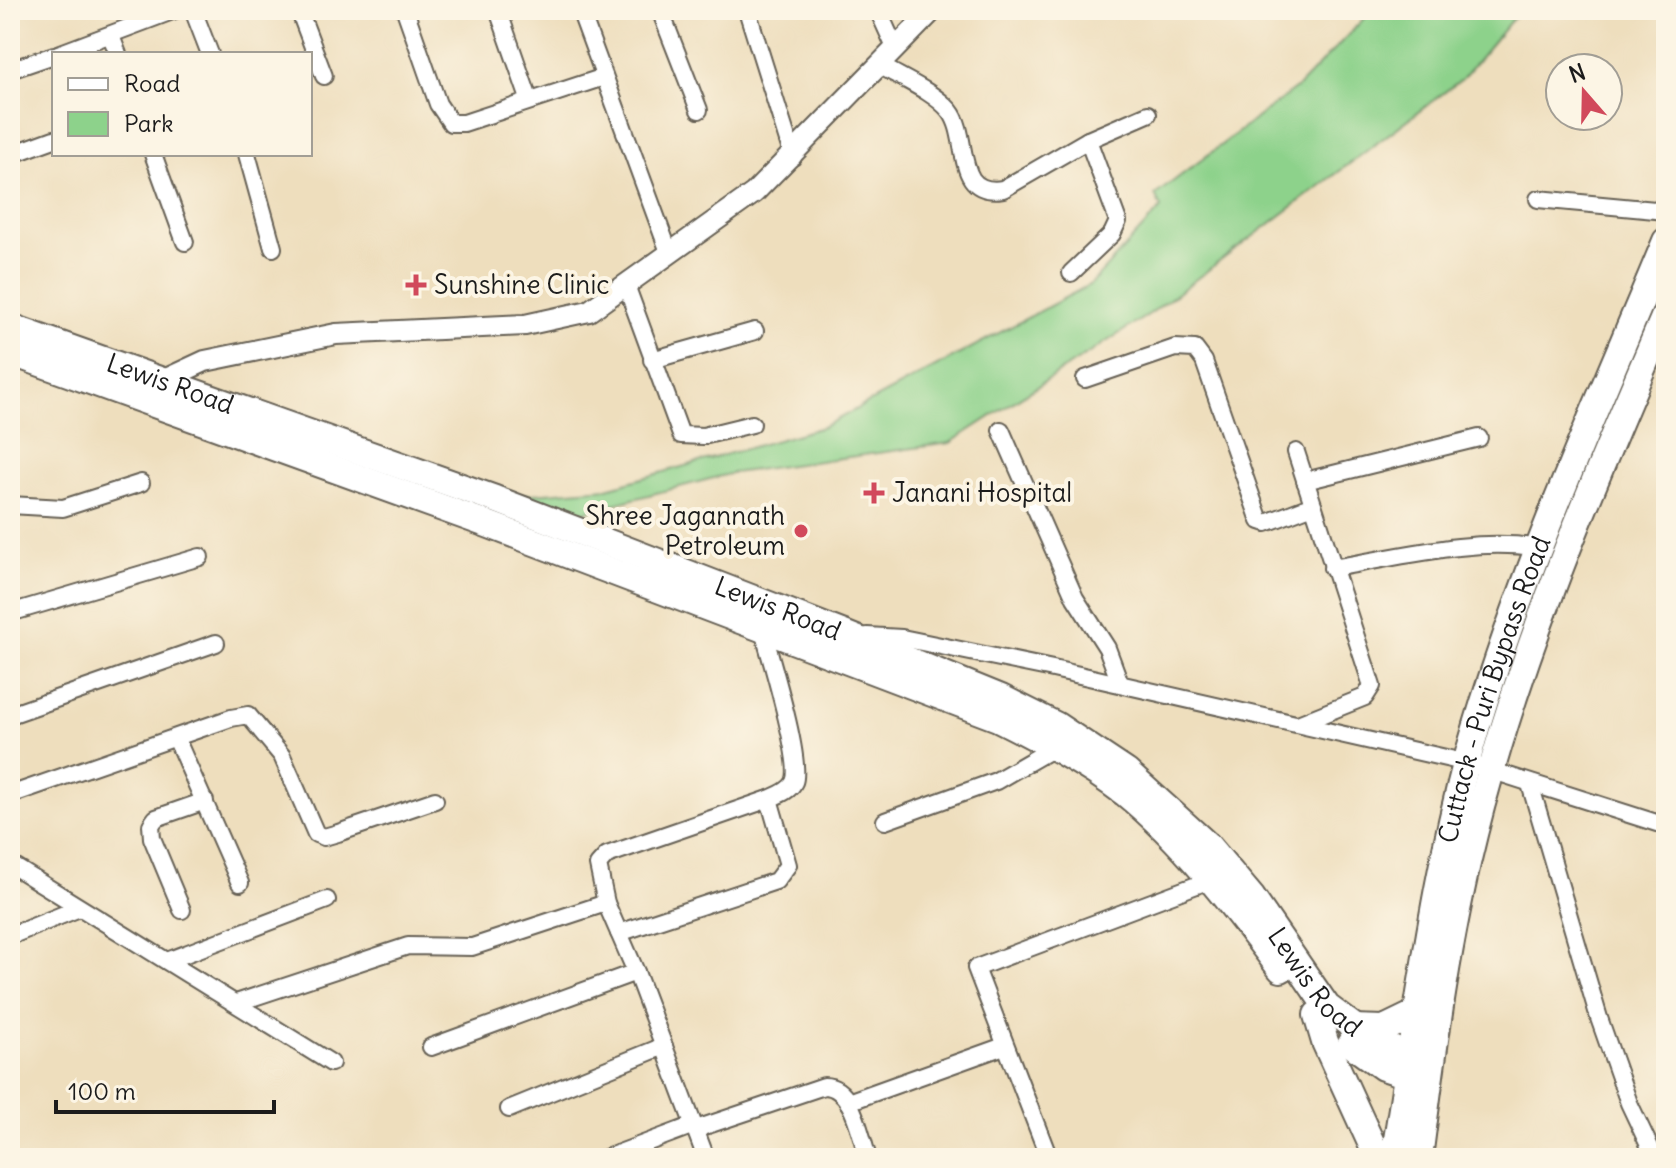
<svg xmlns="http://www.w3.org/2000/svg" width="1676" height="1168" font-family="Delius,sans-serif">
<style>
.green{fill:#8dd28b;stroke:#547754;stroke-width:2}
.lines{fill:none;stroke-linecap:round;stroke-linejoin:round}
.minor-casing{stroke:#666054;stroke-width:20}
.tertiary-casing{stroke:#666054;stroke-width:24}
.primary-casing{stroke:#666054;stroke-width:30}
.trunk-casing{stroke:#666054;stroke-width:30}
.minor{stroke:#fff;stroke-width:16}
.tertiary{stroke:#fff;stroke-width:20}
.primary{stroke:#fff;stroke-width:26}
.trunk{stroke:#fff;stroke-width:26}
.poi-dot{fill:#d1495b;stroke:#fcf5e5;stroke-width:3}
.labels{text-anchor:middle;stroke-width:8;stroke-linejoin:round;paint-order:stroke}
.poi-label{font-size:26px;fill:#1c1c1c;stroke:#fcf5e5;text-anchor:start}
.street-label{font-size:26px;fill:#1c1c1c;stroke:#fcf5e5}
</style>
<rect width="100%" height="100%" fill="#fcf5e5"/>
<filter id="ink" filterUnits="userSpaceOnUse"><feTurbulence type="fractalNoise" baseFrequency=".0125" numOctaves="2"/><feDisplacementMap in="SourceGraphic" scale="16" xChannelSelector="R" yChannelSelector="G"/><feConvolveMatrix kernelMatrix="1 2 1 2 8 2 1 2 1" color-interpolation-filters="sRGB"/></filter>
<filter id="wash" filterUnits="userSpaceOnUse"><feTurbulence type="fractalNoise" baseFrequency=".006" numOctaves="4" result="noise"/><feDisplacementMap in="SourceGraphic" scale="32" xChannelSelector="R" yChannelSelector="G"/><feGaussianBlur stdDeviation="1.8" result="paint"/><feColorMatrix in="noise" values="0 0 0 0 0 0 0 0 0 0 0 0 0 0 0 0 0 1.4 0 .05"/><feComposite in="paint" operator="in"/></filter>
<g filter="url(#wash)">
<rect width="100%" height="100%" fill="#eedebd"/>
<polygon class="green" points="1372,10 1520,10 1462,79 1151,313 950,443 733,473 576,514 520,495 607,488 823,427 1091,284 1161,208 1155,195 1299,86"/>
</g>
<g filter="url(#ink)">
<g class="lines">
<g class="minor-casing">
<g id="minor">
<polyline points="193,10 210,54"/>
<polyline points="299,10 324,76"/>
<polyline points="405,10 438,104 451,123 464,123 604,77"/>
<polyline points="498,10 529,99"/>
<polyline points="580,10 669,252"/>
<polyline points="660,10 699,110"/>
<polyline points="747,10 793,157"/>
<polyline points="878,10 896,50"/>
<polyline points="111,36 118,54"/>
<polyline points="58,54 175,10"/>
<path d="M881,66c22,13 53,26 69,45 21,26 2,86 53,78l85,-49 60,-26"/>
<polyline points="10,70 54,55"/>
<polyline points="153,154 185,242"/>
<polyline points="247,154 273,248"/>
<polyline points="10,155 54,139"/>
<polyline points="1538,199 1666,211"/>
<polyline points="1071,273 1112,234 1118,221 1088,140"/>
<polyline points="626,285 681,435 703,436 752,424"/>
<polyline points="652,360 755,331"/>
<polyline points="1085,379 1175,348 1195,349 1204,361 1260,521 1266,523 1313,505"/>
<polyline points="1001,430 1075,598 1107,648 1120,683"/>
<polyline points="1296,452 1372,686 1365,697 1298,724"/>
<polyline points="1305,481 1479,438"/>
<polyline points="10,505 63,508 141,483"/>
<path d="M1332,568c68,-11 140,-31 208,-20"/>
<polyline points="10,613 200,557"/>
<polyline points="867,636 902,638 1053,669 1468,763 1666,826"/>
<polyline points="10,715 216,643"/>
<polyline points="176,738 240,883"/>
<polyline points="1530,784 1599,1018 1629,1103 1655,1158"/>
<polyline points="10,795 231,718 248,715 282,756 316,834 324,837 338,833 435,800"/>
<polyline points="885,821 996,781 1055,747"/>
<polyline points="10,864 331,1063"/>
<polyline points="182,910 152,838 151,825 156,818 205,801"/>
<polyline points="619,933 776,881 788,865 769,799"/>
<polyline points="10,936 77,909"/>
<polyline points="167,961 327,900"/>
<polyline points="236,1003 408,946 472,947 606,903"/>
<polyline points="431,1047 636,972"/>
<polyline points="848,1102 1004,1046"/>
<polyline points="509,1109 664,1046"/>
<path d="M696,1129l128,-43c29,0 36,49 44,72"/>
<polyline points="606,1158 694,1125"/>
<path d="M706,1158l-70,-186 -30,-69 -8,-38 9,-10 162,-56c9,-4 21,-8 25,-17 9,-19 -25,-129 -32,-155"/>
<polyline points="1049,1158 976,968 1210,880"/>
</g>
</g>
<g class="tertiary-casing">
<polyline id="tertiary" points="162,381 205,361 336,334 525,325 589,311 754,193 933,10"/>
</g>
<g class="primary-casing">
<g id="primary">
<path id="s1" d="M10,327l485,172 349,135 157,64 56,28 69,46 82,74 44,52 75,109 43,32 40,18 19,3"/>
<path d="M10,352l477,172 511,194c44,22 88,45 127,75 60,49 109,114 156,176"/>
<polyline points="1351,1044 1383,1067 1429,1082"/>
</g>
</g>
<g class="trunk-casing">
<g id="trunk">
<polyline points="1317,1015 1325,1042 1378,1158"/>
<polyline points="1352,1028 1384,1029 1417,1013"/>
<path id="s2" d="M1394,1158c24,-144 41,-293 83,-433 50,-166 123,-325 189,-484"/>
<path d="M1419,1158c13,-100 26,-200 49,-299 44,-189 121,-368 198,-546"/>
</g>
</g>
<use href="#minor" class="minor"/>
<use href="#tertiary" class="tertiary"/>
<use href="#primary" class="primary"/>
<use href="#trunk" class="trunk"/>
</g>
</g>
<g class="poi-dot">
<path d="M412 273h8v8h8v8h-8v8h-8v-8h-8v-8h8z"/>
<path d="M870 481h8v8h8v8h-8v8h-8v-8h-8v-8h8z"/>
<circle cx="801" cy="531" r="8"/>
</g>
<g class="labels">
<g class="poi-label">
<text x="434" y="294">Sunshine Clinic</text>
<text x="892" y="502">Janani Hospital</text>
<text x="785" y="525" text-anchor="end">Shree Jagannath<tspan x="785" dy="30">Petroleum</tspan></text>
</g>
<g class="street-label">
<text dy="9" stroke="none"><textPath href="#s1" startOffset="170">Lewis Road</textPath></text>
<text dy="9" stroke="none"><textPath href="#s1" startOffset="818">Lewis Road</textPath></text>
<text dy="9" stroke="none"><textPath href="#s2" startOffset="480">Cuttack - Puri Bypass Road</textPath></text>
<text dy="9" stroke="none"><textPath href="#s1" startOffset="1488">Lewis Road</textPath></text>
</g>
</g>
<rect width="1676" height="1168" fill="none" stroke="#fcf5e5" stroke-width="40"/>
<rect x="52" y="52" width="260" height="104" fill="#fcf5e5" stroke="#a29e95" stroke-width="2"/>
<rect x="68" y="78" width="40" height="12" fill="#ffffff" stroke="#a29e95" stroke-width="2"/>
<text x="124" y="92" font-size="24" fill="#1c1c1c">Road</text>
<rect x="68" y="112" width="40" height="24" fill="#8dd28b" stroke="#a29e95" stroke-width="2"/>
<text x="124" y="132" font-size="24" fill="#1c1c1c">Park</text>
<g transform="translate(1584 92) rotate(340)"><circle r="38" fill="#fcf5e5" stroke="#a29e95" stroke-width="2"/>
<path d="M0-6L14 30L0 20L-14 30Z" fill="#d1495b"/>
<text y="-12" font-size="22" font-weight="bold" text-anchor="middle" fill="#1c1c1c">N</text>
</g>
<path d="M56 1100v12h218v-12" fill="none" stroke="#1c1c1c" stroke-width="4"/>
<text x="68" y="1100" font-size="24" fill="#1c1c1c" stroke="#fcf5e5" stroke-width="6" paint-order="stroke">100 m</text>
</svg>
